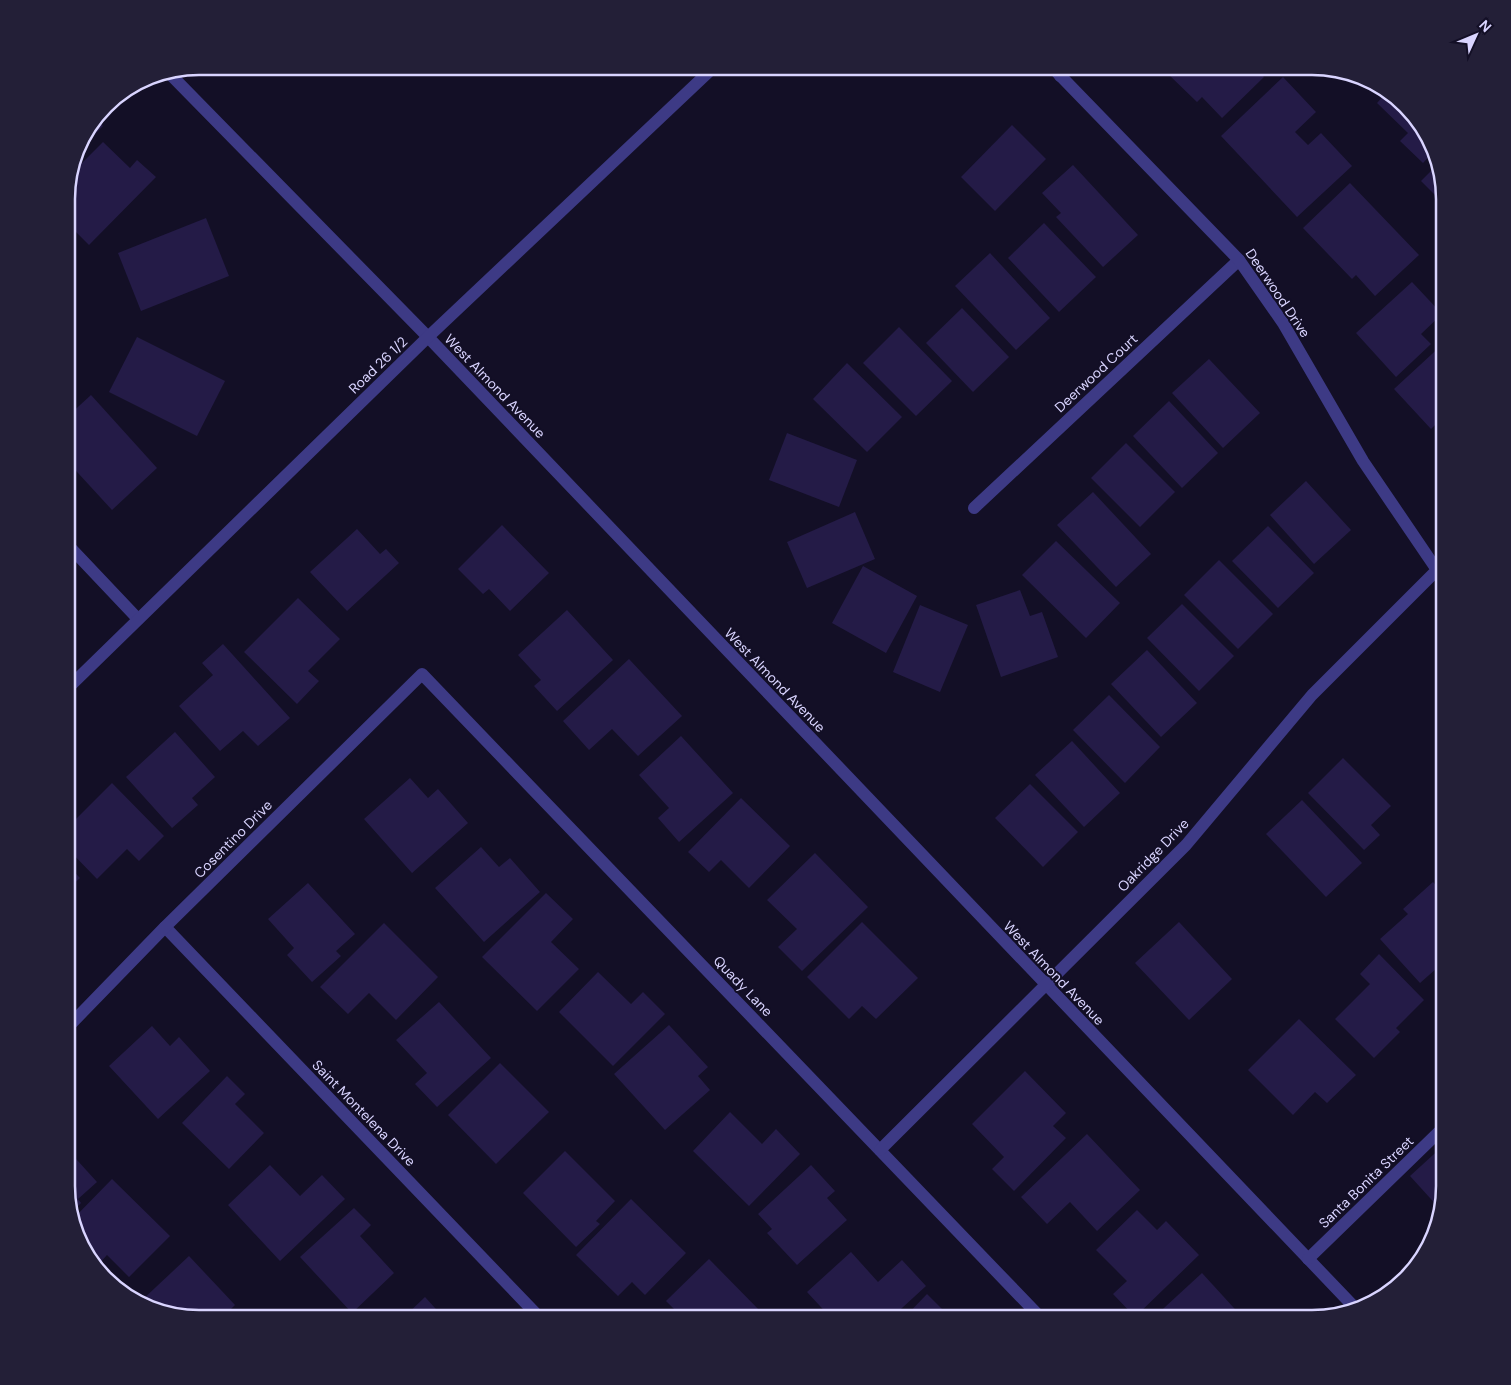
<svg xmlns="http://www.w3.org/2000/svg" width="1511" height="1385" font-family="'DM Sans',sans-serif">
<style>
.building{fill:#241b47}
.lines{fill:none;stroke-linecap:round;stroke-linejoin:round}
.minor{stroke:#3d3a85;stroke-width:12}
.labels{text-anchor:middle;stroke-width:4;stroke-linejoin:round;paint-order:stroke}
.street-label{font-size:14px;fill:#d9d4ff;stroke:#130f26}
.rim{fill:none;stroke:#d9d4ff;stroke-width:2.5}
</style>
<rect width="100%" height="100%" fill="#130f26"/>
<g class="building">
<polygon points="1171,66 1254,66 1264,77 1222,118 1202,97 1197,102 1167,73 1172,68"/>
<polygon points="1283,77 1316,112 1295,132 1308,145 1321,133 1352,166 1297,217 1221,136"/>
<polygon points="1387,92 1406,105 1435,148 1435,150 1423,163 1400,141 1408,133 1377,103"/>
<polygon points="96,119 103,126 77,152 80,140"/>
<polygon points="1012,125 1046,159 995,211 961,177"/>
<polygon points="103,142 130,168 137,160 156,177 89,245 67,223 67,190 70,175"/>
<polygon points="1438,164 1444,190 1444,204 1421,181"/>
<polygon points="1073,165 1138,235 1103,267 1056,217 1061,213 1042,193"/>
<polygon points="1350,183 1419,255 1375,296 1356,275 1352,279 1303,228"/>
<polygon points="206,218 229,276 141,311 118,253"/>
<polygon points="1044,223 1096,277 1059,312 1008,258"/>
<polygon points="990,253 1050,318 1016,350 955,286"/>
<polygon points="1412,282 1442,314 1421,334 1431,344 1396,377 1356,333"/>
<polygon points="962,308 1009,357 973,392 926,343"/>
<polygon points="899,327 952,381 916,416 863,363"/>
<polygon points="137,337 225,381 197,436 109,392"/>
<polygon points="1445,342 1445,423 1441,419 1431,429 1394,389"/>
<polygon points="1209,359 1260,413 1223,448 1172,393"/>
<polygon points="847,363 902,417 867,452 813,399"/>
<polygon points="91,395 157,468 112,510 67,461 67,417"/>
<polygon points="1169,401 1218,453 1182,488 1133,436"/>
<polygon points="787,433 857,460 839,507 769,480"/>
<polygon points="1126,443 1175,492 1140,527 1091,478"/>
<polygon points="1306,481 1351,530 1314,564 1270,515"/>
<polygon points="1093,492 1151,554 1116,587 1057,525"/>
<polygon points="855,512 875,559 807,588 787,542"/>
<polygon points="502,525 549,573 510,611 489,589 483,594 458,569"/>
<polygon points="1268,526 1314,573 1278,608 1232,561"/>
<polygon points="357,529 380,554 386,549 399,563 347,611 310,572"/>
<polygon points="1056,541 1120,603 1086,638 1022,575"/>
<polygon points="1219,560 1273,614 1238,649 1184,595"/>
<polygon points="863,566 917,596 886,653 832,623"/>
<polygon points="1020,590 1030,616 1042,612 1058,657 1001,677 976,605"/>
<polygon points="298,598 340,639 308,671 319,681 297,704 244,652"/>
<polygon points="1182,604 1234,656 1199,691 1147,638"/>
<polygon points="920,605 968,625 940,692 893,672"/>
<polygon points="567,610 613,660 557,711 534,686 541,680 518,655"/>
<polygon points="223,644 290,718 258,746 243,731 220,751 179,706 213,675 202,663"/>
<polygon points="1147,650 1197,703 1161,737 1111,684"/>
<polygon points="629,659 682,716 638,756 612,729 589,750 563,721"/>
<polygon points="1109,695 1160,747 1125,783 1073,730"/>
<polygon points="175,732 215,777 192,798 198,805 172,828 126,777"/>
<polygon points="681,736 733,793 679,842 658,818 669,808 639,775"/>
<polygon points="1072,741 1120,793 1084,827 1035,775"/>
<polygon points="1343,758 1391,806 1371,825 1380,835 1364,850 1308,793"/>
<polygon points="410,778 428,798 438,789 468,823 412,873 364,819"/>
<polygon points="112,783 164,836 139,861 127,849 97,879 67,848 67,828"/>
<polygon points="1030,784 1078,832 1043,867 995,818"/>
<polygon points="741,798 790,846 749,888 721,860 709,872 688,852"/>
<polygon points="1302,800 1362,863 1326,897 1266,834"/>
<polygon points="481,847 499,867 510,858 540,892 484,942 435,888"/>
<polygon points="815,853 868,907 802,971 778,947 797,929 767,900"/>
<polygon points="67,864 80,878 67,890"/>
<polygon points="1433,882 1445,895 1445,961 1420,983 1380,939 1408,914 1403,909"/>
<polygon points="308,883 355,934 336,951 341,956 312,982 287,955 294,948 268,919"/>
<polygon points="546,893 573,919 551,942 579,969 537,1011 482,957"/>
<polygon points="862,922 918,978 876,1019 862,1006 849,1019 807,977"/>
<polygon points="1179,922 1232,979 1189,1020 1135,963"/>
<polygon points="384,923 438,977 396,1020 369,993 348,1014 320,987"/>
<polygon points="1379,954 1424,1000 1396,1028 1400,1032 1374,1058 1335,1019 1370,984 1360,974"/>
<polygon points="598,972 631,1004 643,992 665,1014 613,1066 559,1012"/>
<polygon points="439,1002 491,1058 437,1107 415,1084 427,1073 396,1040"/>
<polygon points="1299,1019 1356,1075 1327,1103 1315,1092 1293,1115 1248,1070"/>
<polygon points="669,1025 708,1067 698,1076 710,1090 665,1130 614,1074"/>
<polygon points="152,1026 170,1046 179,1037 210,1071 158,1119 109,1066"/>
<polygon points="500,1063 549,1112 496,1164 448,1115"/>
<polygon points="1025,1071 1066,1113 1053,1126 1066,1138 1014,1191 992,1169 1004,1157 972,1124"/>
<polygon points="227,1076 245,1094 235,1104 264,1133 229,1169 182,1123"/>
<polygon points="730,1112 762,1144 776,1129 800,1154 749,1206 693,1151"/>
<polygon points="1087,1134 1140,1190 1097,1231 1070,1202 1047,1224 1021,1197"/>
<polygon points="1445,1144 1445,1186 1440,1209 1410,1176"/>
<polygon points="67,1149 97,1182 78,1199 81,1203 71,1213 67,1195"/>
<polygon points="565,1151 615,1201 596,1221 600,1224 576,1247 523,1193"/>
<polygon points="270,1165 300,1196 322,1175 345,1199 280,1261 228,1205"/>
<polygon points="811,1165 835,1191 827,1198 847,1220 797,1265 767,1233 772,1229 758,1214"/>
<polygon points="112,1179 170,1236 129,1277 107,1255 97,1266 94,1264 76,1237 72,1220"/>
<polygon points="631,1199 686,1253 645,1295 632,1282 618,1296 576,1255"/>
<polygon points="354,1208 371,1225 360,1236 394,1273 352,1313 300,1257"/>
<polygon points="1137,1210 1157,1230 1166,1221 1199,1255 1135,1317 1113,1294 1127,1281 1096,1250"/>
<polygon points="851,1252 878,1282 902,1260 926,1286 890,1319 832,1319 807,1292"/>
<polygon points="189,1256 235,1305 221,1319 199,1319 148,1309 139,1303"/>
<polygon points="709,1259 764,1315 760,1319 684,1319 666,1301"/>
<polygon points="1202,1273 1244,1319 1152,1319"/>
<polygon points="927,1294 952,1319 903,1319"/>
<polygon points="425,1297 445,1319 402,1319"/>
</g>
<g class="lines">
<g class="minor">
<polyline points="168,72 428,337 1357,1310"/>
<polyline points="1060,76 1070,66"/>
<polyline points="974,508 1239,260"/>
<polyline points="67,544 138,619"/>
<polyline points="67,689 428,337 715,66"/>
<polyline points="165,927 541,1319"/>
<polyline points="67,1028 165,927 422,674 1042,1319"/>
<polyline points="880,1150 1186,845 1312,695 1437,570 1363,461 1283,323 1239,260 1051,66"/>
<polyline points="1308,1259 1445,1126"/>
</g>
</g>
<g class="labels">
<g class="street-label">
<text transform="translate(1278 293) rotate(56)" y="5">Deerwood Drive</text>
<text transform="translate(378 365) rotate(-44)" y="5">Road 26 1/2</text>
<text transform="translate(1096 373) rotate(-43)" y="5">Deerwood Court</text>
<text transform="translate(495 386) rotate(46)" y="5">West Almond Avenue</text>
<text transform="translate(775 680) rotate(46)" y="5">West Almond Avenue</text>
<text transform="translate(233 839) rotate(-45)" y="5">Cosentino Drive</text>
<text transform="translate(1153 855) rotate(-46)" y="5">Oakridge Drive</text>
<text transform="translate(1054 973) rotate(46)" y="5">West Almond Avenue</text>
<text transform="translate(743 986) rotate(46)" y="5">Quady Lane</text>
<text transform="translate(364 1113) rotate(46)" y="5">Saint Montelena Drive</text>
<text transform="translate(1366 1182) rotate(-44)" y="5">Santa Bonita Street</text>
</g>
</g>
<path d="M0 0H1511V1385H0ZM199 75H1312A124 124 0 0 1 1436 199V1186A124 124 0 0 1 1312 1310H199A124 124 0 0 1 75 1186V199A124 124 0 0 1 199 75Z" fill="#231f37" fill-rule="evenodd"/>
<path class="rim" d="M199 75H1312A124 124 0 0 1 1436 199V1186A124 124 0 0 1 1312 1310H199A124 124 0 0 1 75 1186V199A124 124 0 0 1 199 75Z"/>
<g transform="translate(1476 35) rotate(46)" stroke="#130f26" stroke-width="4" paint-order="stroke">
<path d="M0-4L9 19L0 12L-9 19Z" fill="#d9d4ff"/>
<text y="-8" font-size="14" font-weight="bold" text-anchor="middle" fill="#d9d4ff">N</text>
</g>
</svg>
